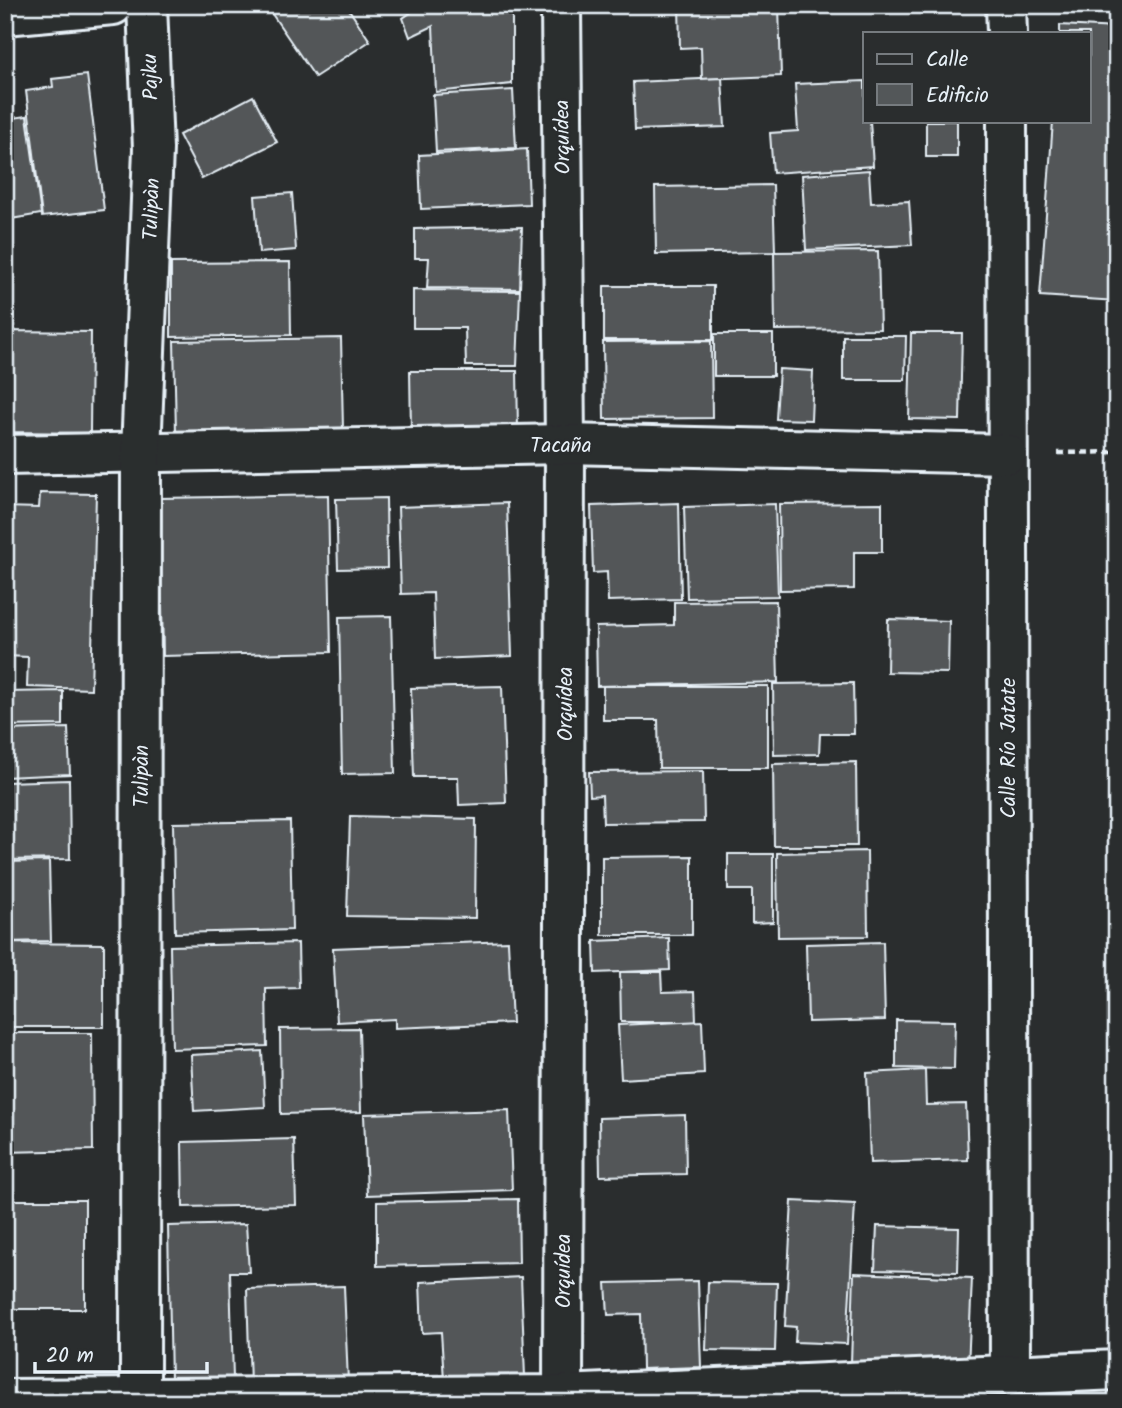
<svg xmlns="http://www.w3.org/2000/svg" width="1122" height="1408" font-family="Kalam,sans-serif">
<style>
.building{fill:#535759;stroke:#e8f1f8;stroke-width:2}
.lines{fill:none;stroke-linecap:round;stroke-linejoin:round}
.minor-casing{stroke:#e8f1f8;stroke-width:44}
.path{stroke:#e8f1f8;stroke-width:4.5;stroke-dasharray:7 5;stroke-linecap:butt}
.minor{stroke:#2a2d2e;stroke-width:38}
.labels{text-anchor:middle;stroke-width:5;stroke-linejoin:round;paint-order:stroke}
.street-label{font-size:21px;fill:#e8f1f8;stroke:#2a2d2e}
</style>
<rect width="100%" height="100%" fill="#2a2d2e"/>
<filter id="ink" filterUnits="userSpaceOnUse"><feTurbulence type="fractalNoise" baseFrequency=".0143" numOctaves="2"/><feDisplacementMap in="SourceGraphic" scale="14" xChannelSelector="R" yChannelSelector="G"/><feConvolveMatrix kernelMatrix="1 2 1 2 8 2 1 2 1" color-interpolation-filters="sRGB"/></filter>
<g filter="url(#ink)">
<g class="building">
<polygon points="285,5 346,5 370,41 315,77 272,14"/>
<polygon points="422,5 512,5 512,84 436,92 433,26 410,37 403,18"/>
<polygon points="679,5 779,5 781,76 702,79 701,47 680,48"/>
<polygon points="1060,25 1117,28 1117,301 1040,296 1053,121 1089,121 1089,33 1060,33"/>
<polygon points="87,75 104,210 42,217 26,91 53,87 52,79"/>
<polygon points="722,78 725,127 635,130 633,82"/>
<polygon points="865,81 865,121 870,121 873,166 773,173 770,133 798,131 795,84"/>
<polygon points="513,90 516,148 436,152 433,95"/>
<polygon points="253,96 277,142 202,179 179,135"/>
<polygon points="27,116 41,214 5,220 5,119"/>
<rect x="926" y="121" width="31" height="36"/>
<polygon points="527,149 529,204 421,209 419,155"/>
<polygon points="869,170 871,203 909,201 912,245 806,250 802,175"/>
<polygon points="773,185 775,252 656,254 655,187"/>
<polygon points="292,193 296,250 259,253 255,196"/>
<polygon points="522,227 520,289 427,288 429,258 415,258 415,229"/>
<polygon points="878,251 880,329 775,330 774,252"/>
<polygon points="290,262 291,335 171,337 171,263"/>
<rect x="604" y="286" width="109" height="54"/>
<polygon points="413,290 520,291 517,366 466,366 465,328 413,328"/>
<polygon points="5,331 91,332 90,433 5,432"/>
<polygon points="911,333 962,333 960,420 909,419"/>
<rect x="714" y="334" width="59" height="42"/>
<polygon points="843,336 906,336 905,380 843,380"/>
<polygon points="341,338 343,429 176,433 174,341"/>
<polygon points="711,341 712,418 604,419 603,342"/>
<polygon points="779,369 813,371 811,420 776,419"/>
<polygon points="410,371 517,371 518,430 411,431"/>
<polygon points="40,493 96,494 91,689 27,687 28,657 5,656 5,507 39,508"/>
<polygon points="328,495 331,652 163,656 160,498"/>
<polygon points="386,498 387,568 338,569 336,499"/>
<polygon points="507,503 512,656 435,659 433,593 401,594 398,507"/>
<polygon points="679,503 681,599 608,601 607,572 593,573 591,506"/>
<polygon points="882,503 882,552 854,552 854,589 780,590 779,504"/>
<polygon points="775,504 778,596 687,598 684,507"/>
<polygon points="776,601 778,682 597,686 596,627 674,625 674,602"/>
<polygon points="391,616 395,773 342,774 339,617"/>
<polygon points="888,619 949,621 948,673 887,672"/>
<polygon points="853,683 854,734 820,734 819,754 774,755 773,684"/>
<polygon points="502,686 506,803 459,805 458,777 414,777 411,688"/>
<polygon points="603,686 768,686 768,768 659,768 658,720 603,720"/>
<polygon points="63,691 63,725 5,726 5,692"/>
<polygon points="68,728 70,774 5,777 5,730"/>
<polygon points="856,762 857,846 774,846 773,764"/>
<polygon points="703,771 704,822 603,823 602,795 590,796 589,772"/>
<polygon points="69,780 70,859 5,860 5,782"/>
<polygon points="350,816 476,819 475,918 347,916"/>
<polygon points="290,821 292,930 175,933 173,823"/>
<polygon points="867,851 868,936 778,937 777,853"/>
<polygon points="728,854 773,854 773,922 752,923 752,890 728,890"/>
<polygon points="692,856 692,935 602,935 602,857"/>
<polygon points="49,861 51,941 5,942 5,862"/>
<polygon points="669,938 670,970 595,973 594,941"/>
<polygon points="508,941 512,1023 395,1028 395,1019 337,1022 333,948"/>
<polygon points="883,942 885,1020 808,1022 806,944"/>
<polygon points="5,943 104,944 104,1027 5,1027"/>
<polygon points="298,943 299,988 266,989 267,1046 172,1049 170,946"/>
<polygon points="620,972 661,972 662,992 695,991 696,1022 621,1022"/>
<polygon points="896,1020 955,1021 954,1069 896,1068"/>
<polygon points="702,1021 704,1074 621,1079 618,1025"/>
<polygon points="359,1028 361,1112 281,1114 280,1029"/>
<polygon points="5,1033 92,1033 93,1150 5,1152"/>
<polygon points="262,1051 265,1107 194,1111 191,1055"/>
<polygon points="925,1070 926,1105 966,1104 968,1160 870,1163 867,1073"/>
<polygon points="509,1110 512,1190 367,1195 364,1114"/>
<polygon points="685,1115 686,1174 600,1176 599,1118"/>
<polygon points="294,1139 296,1205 183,1207 182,1142"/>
<polygon points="518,1199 519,1263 377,1266 377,1202"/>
<polygon points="5,1200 85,1200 85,1309 8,1309 7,1291 5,1291"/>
<polygon points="792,1201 855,1204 847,1344 795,1342 796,1327 785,1326"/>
<polygon points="246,1224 249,1272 230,1272 233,1379 171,1381 168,1226"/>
<polygon points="877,1226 959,1228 958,1272 875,1270"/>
<polygon points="854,1273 972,1278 968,1367 851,1363"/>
<polygon points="521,1277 525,1377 444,1380 441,1332 422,1333 420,1282"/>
<polygon points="698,1281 701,1367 642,1369 641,1314 608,1315 606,1283"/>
<polygon points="708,1282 777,1283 775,1351 706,1350"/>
<polygon points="344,1286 348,1382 250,1385 247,1289"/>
</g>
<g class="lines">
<g class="minor-casing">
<g id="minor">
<polyline points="561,5 565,444 563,1403"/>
<polyline points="1006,5 1007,33"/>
<polyline points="5,15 113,5"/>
<polyline points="1007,121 1010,1376"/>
<polyline points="5,455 565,444 1007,454"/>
<polyline points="5,1399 563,1395 1117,1370"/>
<polyline points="140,1403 141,453 153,149 147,5"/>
</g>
</g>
<polyline class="path" points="1058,453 1117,452"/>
<use href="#minor" class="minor"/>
</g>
</g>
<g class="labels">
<g class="street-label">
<text transform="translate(150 77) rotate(-92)" y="7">Pajku</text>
<text transform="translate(562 137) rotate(-91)" y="7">Orquídea</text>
<text transform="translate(151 209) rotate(-88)" y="7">Tulipàn</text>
<text x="561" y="452">Tacaña</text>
<text transform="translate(565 704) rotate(-90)" y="7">Orquídea</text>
<text transform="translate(1008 748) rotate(-90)" y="7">Calle Río Jatate</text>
<text transform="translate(141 776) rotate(-90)" y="7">Tulipàn</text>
<text transform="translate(563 1271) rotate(-90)" y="7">Orquídea</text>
</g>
</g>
<rect width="1122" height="1408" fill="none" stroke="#2a2d2e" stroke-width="28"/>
<rect x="14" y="14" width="1094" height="1380" fill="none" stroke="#e8f1f8" stroke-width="2.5" filter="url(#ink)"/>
<rect x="863" y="32" width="228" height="91" fill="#2a2d2e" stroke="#767b7f" stroke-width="2"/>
<rect x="877" y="54" width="35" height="10" fill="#2a2d2e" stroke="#767b7f" stroke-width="2"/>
<text x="926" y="66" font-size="21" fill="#e8f1f8">Calle</text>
<rect x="877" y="84" width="35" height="21" fill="#535759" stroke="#767b7f" stroke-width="2"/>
<text x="926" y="102" font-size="21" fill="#e8f1f8">Edificio</text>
<path d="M35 1362v10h172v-10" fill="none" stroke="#e8f1f8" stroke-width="3.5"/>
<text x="46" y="1362" font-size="21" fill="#e8f1f8" stroke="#2a2d2e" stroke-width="5" paint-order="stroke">20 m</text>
</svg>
